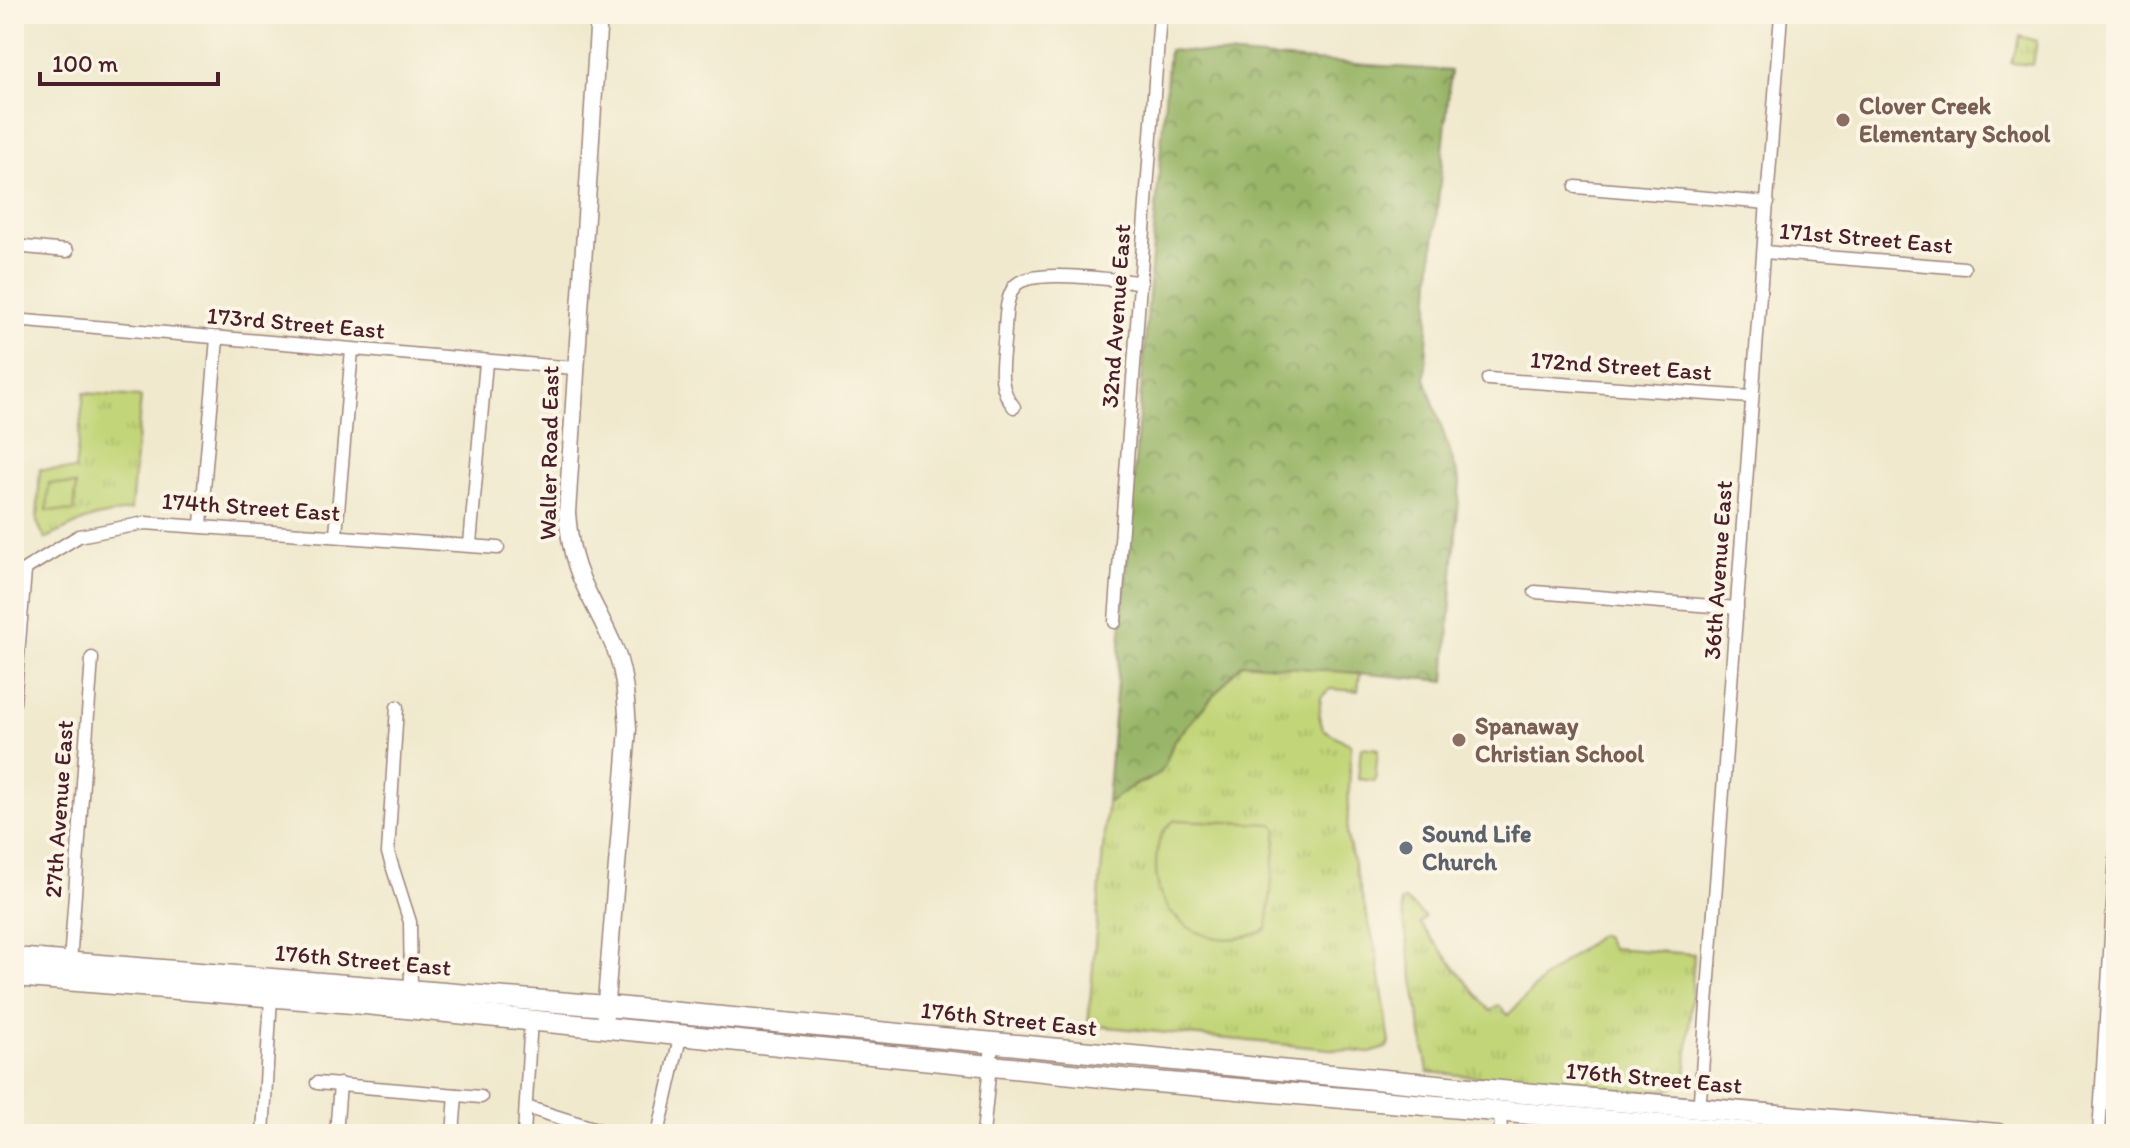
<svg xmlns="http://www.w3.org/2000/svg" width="2130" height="1148" font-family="Itim,sans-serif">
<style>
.grass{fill:url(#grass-tufts);stroke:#867a52;stroke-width:2}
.forest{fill:url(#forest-crowns);stroke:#726a4a;stroke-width:2}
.pitch{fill:#c2d578;stroke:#867a52;stroke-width:2}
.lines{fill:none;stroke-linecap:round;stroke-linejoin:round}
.minor-casing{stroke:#9d847c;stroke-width:15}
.tertiary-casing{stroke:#9d847c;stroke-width:19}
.primary-casing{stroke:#9d847c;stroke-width:23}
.minor{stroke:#fff;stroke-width:12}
.tertiary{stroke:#fff;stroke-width:16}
.primary{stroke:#fff;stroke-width:20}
.education-dot{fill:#8d6e63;stroke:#fcf5e5;stroke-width:3}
.worship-dot{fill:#6b7280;stroke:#fcf5e5;stroke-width:3}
.labels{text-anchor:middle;stroke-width:8;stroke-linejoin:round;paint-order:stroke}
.education-label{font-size:24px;font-weight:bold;fill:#785e54;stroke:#fcf5e5;text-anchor:start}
.street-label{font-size:24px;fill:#4a1f2b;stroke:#fcf5e5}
.worship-label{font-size:24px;font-weight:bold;fill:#5b616d;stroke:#fcf5e5;text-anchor:start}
</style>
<defs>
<pattern id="grass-tufts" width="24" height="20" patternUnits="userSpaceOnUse" patternTransform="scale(2)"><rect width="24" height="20" fill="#c2d578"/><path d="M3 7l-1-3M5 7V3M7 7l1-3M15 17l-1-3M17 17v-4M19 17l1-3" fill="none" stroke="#a8b668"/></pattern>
<pattern id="forest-crowns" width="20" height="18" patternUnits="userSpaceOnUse" patternTransform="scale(2)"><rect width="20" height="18" fill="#99b668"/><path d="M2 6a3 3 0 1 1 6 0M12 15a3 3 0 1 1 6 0" fill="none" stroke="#7f9356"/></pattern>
</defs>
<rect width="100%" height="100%" fill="#fcf5e5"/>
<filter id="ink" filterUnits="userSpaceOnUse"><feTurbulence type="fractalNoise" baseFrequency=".0125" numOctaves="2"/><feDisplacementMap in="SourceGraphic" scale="16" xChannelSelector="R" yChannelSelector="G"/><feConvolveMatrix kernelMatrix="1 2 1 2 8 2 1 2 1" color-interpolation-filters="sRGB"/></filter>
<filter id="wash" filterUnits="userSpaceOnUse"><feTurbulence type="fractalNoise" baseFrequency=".006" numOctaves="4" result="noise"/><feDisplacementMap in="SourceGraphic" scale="32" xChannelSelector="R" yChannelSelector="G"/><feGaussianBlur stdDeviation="1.8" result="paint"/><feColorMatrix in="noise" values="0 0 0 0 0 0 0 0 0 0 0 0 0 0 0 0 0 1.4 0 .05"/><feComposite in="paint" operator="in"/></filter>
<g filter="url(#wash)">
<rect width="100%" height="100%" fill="#f0e9ce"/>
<g class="grass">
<polygon points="2020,36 2037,41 2033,65 2011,63"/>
<polygon points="84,393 141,397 131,510 87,519 45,539 37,522 40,469 75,470"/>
<polygon points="1242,663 1360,673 1358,691 1330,689 1321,697 1319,715 1323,729 1351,745 1347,836 1376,951 1390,1043 1386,1048 1370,1053 1088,1025 1107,803 1134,785 1148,781 1164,767 1174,741"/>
<polygon points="1405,900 1425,917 1420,924 1490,1011 1499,1005 1508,1015 1544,978 1599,935 1604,936 1611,948 1694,954 1686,1079 1671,1089 1643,1092 1428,1072 1401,903"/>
</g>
<polygon class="forest" points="1169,50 1451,71 1432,262 1425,378 1460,482 1445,681 1242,663 1174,741 1164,767 1155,777 1134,785 1107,803"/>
<g class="pitch">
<polygon points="49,483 76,485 74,512 47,510"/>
<polygon points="1361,747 1378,749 1375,781 1358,779"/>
<path d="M1175,820l98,4 4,5 -10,100c-52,27 -113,-5 -111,-65 1,-19 3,-33 19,-44z"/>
</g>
</g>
<g filter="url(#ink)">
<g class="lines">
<g class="minor-casing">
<g id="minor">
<polyline points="1576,187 1768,203"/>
<polyline points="14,246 67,251"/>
<polyline points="1764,252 1964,268"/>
<polyline points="14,320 574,368"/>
<polyline points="1488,379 1751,397"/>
<path d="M1014,407c-17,-20 -12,-40 -10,-65 2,-17 0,-40 10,-55 14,-21 101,-6 127,-5"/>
<polyline points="201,524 217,338"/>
<polyline points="336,534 352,350"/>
<polyline points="470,544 486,362"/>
<polyline points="14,576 79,536 145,523 498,548"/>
<polyline points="1535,592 1737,608"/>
<polyline points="1115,622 1160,14"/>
<polyline points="14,703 25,571"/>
<polyline points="397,707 388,853 410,922 411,990"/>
<polyline points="70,963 92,658"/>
<polyline points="317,1083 481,1097"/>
<polyline points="526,1107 612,1134"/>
<polyline points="1699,1112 1781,14"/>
<polyline points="1500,1113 1501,1134"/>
<polyline points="263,1134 271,997"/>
<polyline points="336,1134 340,1084"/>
<polyline points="453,1134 456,1095"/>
<polyline points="524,1134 531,1019"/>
<polyline points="658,1134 681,1033"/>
<polyline points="983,1134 992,1045"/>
<polyline points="2099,1134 2116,854"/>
</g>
</g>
<g class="tertiary-casing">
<path id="tertiary" d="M599,14l-32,499c5,64 21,75 45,129 13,27 14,57 16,87l-24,297"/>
</g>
<g class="primary-casing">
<g id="primary">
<polyline points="14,958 606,1006 1501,1091 1998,1134"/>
<polyline points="14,976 365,1004 1133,1080 1765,1134"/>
</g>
</g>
<use href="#minor" class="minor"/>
<use href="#tertiary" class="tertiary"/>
<use href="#primary" class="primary"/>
</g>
</g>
<g class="education-dot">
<circle cx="1843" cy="120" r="8"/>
<circle cx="1459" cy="740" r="8"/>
</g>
<circle class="worship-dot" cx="1406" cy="848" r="8"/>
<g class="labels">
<g class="education-label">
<text x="1859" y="114">Clover Creek<tspan x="1859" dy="28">Elementary School</tspan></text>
<text x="1475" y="734">Spanaway<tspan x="1475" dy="28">Christian School</tspan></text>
</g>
<g class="street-label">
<text transform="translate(1866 238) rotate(5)" y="8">171st Street East</text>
<text transform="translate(1116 316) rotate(-86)" y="8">32nd Avenue East</text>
<text transform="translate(296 323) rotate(5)" y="8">173rd Street East</text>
<text transform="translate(1621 366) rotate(4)" y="8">172nd Street East</text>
<text transform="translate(549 453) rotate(-89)" y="8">Waller Road East</text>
<text transform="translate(251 507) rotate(4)" y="8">174th Street East</text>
<text transform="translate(1718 570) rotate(-86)" y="8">36th Avenue East</text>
<text transform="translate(59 809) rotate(-86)" y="8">27th Avenue East</text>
<text transform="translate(363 960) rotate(5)" y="8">176th Street East</text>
<text transform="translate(1009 1019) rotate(6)" y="8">176th Street East</text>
<text transform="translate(1654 1078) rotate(5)" y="8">176th Street East</text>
</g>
<g class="worship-label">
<text x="1422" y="842">Sound Life<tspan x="1422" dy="28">Church</tspan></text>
</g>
</g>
<rect width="2130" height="1148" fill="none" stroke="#fcf5e5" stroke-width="48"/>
<path d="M40 72v12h178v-12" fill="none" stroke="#4a1f2b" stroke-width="4"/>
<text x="52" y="72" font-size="24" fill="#4a1f2b" stroke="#fcf5e5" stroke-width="6" paint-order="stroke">100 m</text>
</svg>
